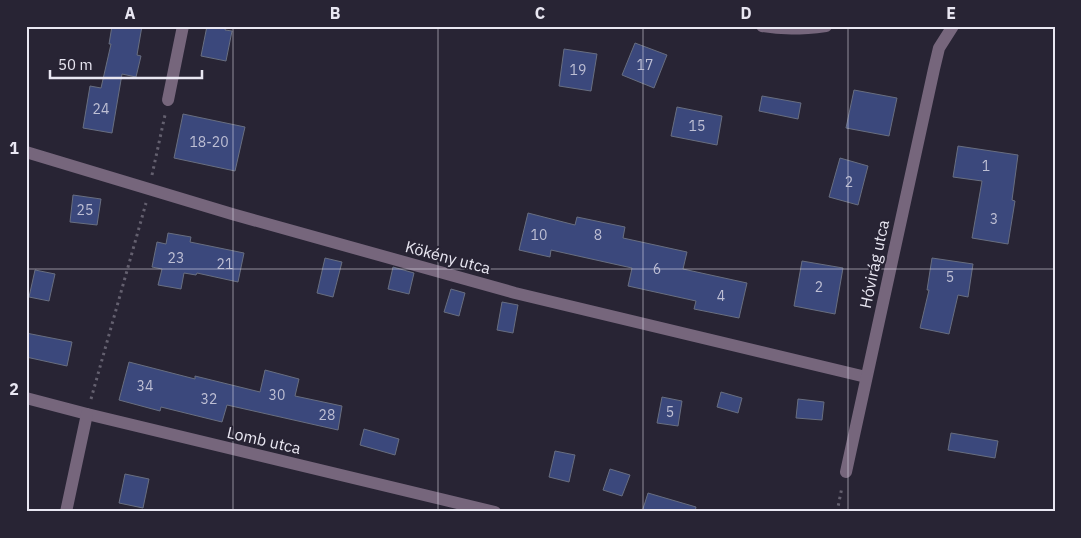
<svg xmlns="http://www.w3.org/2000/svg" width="1081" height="538" font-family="'IBM Plex Sans',sans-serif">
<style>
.building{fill:#3b487c;stroke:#686e80}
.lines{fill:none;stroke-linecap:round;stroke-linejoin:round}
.path{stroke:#64606f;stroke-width:3;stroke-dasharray:2.5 4;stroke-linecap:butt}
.street{stroke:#76667c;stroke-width:12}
.grid{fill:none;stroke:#e9e7f2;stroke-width:1;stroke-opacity:0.55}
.labels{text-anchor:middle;stroke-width:4;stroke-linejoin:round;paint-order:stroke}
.number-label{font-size:14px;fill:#bebfd4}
.street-label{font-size:16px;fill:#e9e7f2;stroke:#282434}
.neatline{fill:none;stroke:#e9e7f2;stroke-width:2}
.grid-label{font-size:16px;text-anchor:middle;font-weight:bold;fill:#e9e7f2}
</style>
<rect width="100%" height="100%" fill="#282434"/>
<g class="building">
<polygon points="112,26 142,26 137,55 141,56 136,77 122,74 112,133 83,128 90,86 101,88 111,44 109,44"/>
<polygon points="207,26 226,26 225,30 232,31 226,61 201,56"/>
<polygon points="635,43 667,55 654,88 622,75"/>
<polygon points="564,49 597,54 591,91 559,86"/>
<polygon points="854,90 897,98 889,136 846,128"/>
<polygon points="762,96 801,103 798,119 759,111"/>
<polygon points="677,107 722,116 717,145 671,136"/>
<polygon points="183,114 245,127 235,171 174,158"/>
<polygon points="958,146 1018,155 1012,200 1015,201 1008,244 972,238 982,181 953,177"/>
<polygon points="840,158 868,166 858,205 829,197"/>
<polygon points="73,195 101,199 97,225 70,222"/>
<polygon points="528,213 575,225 577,217 625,227 623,238 687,252 683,269 747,283 739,318 694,309 696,301 628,286 632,268 551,250 550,257 519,250"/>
<polygon points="168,233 191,237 190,242 244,253 238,282 197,273 196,275 184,273 181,289 158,285 162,269 152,267 157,242 166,244"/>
<polygon points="325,258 342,262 333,297 317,293"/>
<polygon points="932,258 973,264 968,297 958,295 949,334 920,328 929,290 927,290"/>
<polygon points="802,261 843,268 835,314 794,306"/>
<polygon points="393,267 414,273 409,294 388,289"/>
<polygon points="35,270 55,274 49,301 29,297"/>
<polygon points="451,289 465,293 459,316 444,312"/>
<polygon points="502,302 518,305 513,333 497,330"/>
<polygon points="26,333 72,342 67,366 26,357"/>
<polygon points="129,362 195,379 195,376 260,392 265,370 299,379 295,396 342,406 338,430 227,405 222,422 161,407 160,411 119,400"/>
<polygon points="721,392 742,398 738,413 717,407"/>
<polygon points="662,397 682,401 678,426 657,423"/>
<polygon points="798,399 824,402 822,420 796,418"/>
<polygon points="364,429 399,439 395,455 360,445"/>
<polygon points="951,433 998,441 995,458 948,450"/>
<polygon points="555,451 575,455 569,482 549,477"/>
<polygon points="610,469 630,475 622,496 603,490"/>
<polygon points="125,474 149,479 143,508 119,503"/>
<polygon points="648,493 696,507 695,512 642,512"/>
</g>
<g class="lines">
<g class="path">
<polyline points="152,175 165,115"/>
<polyline points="91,399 146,203"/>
<polyline points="837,512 842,487"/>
</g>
<g class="street">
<path d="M762,26c21,4 42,3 64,0"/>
<polyline points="168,100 183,26"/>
<polyline points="26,152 232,214 515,293 866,377"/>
<polyline points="26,398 87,414 495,512"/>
<polyline points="846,472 934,69 939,48 953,26"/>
<polyline points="66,512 87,414"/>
</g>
</g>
<path class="grid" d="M233,26v486M438,26v486M643,26v486M848,26v486M26,269h1029"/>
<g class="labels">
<g class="number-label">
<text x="645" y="70">17</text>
<text x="578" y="75">19</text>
<text x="101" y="114">24</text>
<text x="697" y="131">15</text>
<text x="209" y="147">18-20</text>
<text x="986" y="171">1</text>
<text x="849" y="187">2</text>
<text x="85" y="215">25</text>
<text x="994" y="224">3</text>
<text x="539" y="240">10</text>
<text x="598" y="240">8</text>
<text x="176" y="263">23</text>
<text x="225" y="269">21</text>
<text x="657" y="274">6</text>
<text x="950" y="282">5</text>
<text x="819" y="292">2</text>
<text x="721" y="301">4</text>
<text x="145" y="391">34</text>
<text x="277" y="400">30</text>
<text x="209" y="404">32</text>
<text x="670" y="417">5</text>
<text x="327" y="420">28</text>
</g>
<g class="street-label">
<text transform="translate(448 257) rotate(15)" y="6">Kökény utca</text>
<text transform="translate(874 264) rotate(-78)" y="6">Hóvirág utca</text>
<text transform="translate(264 440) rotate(13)" y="6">Lomb utca</text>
</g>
</g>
<rect width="1081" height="538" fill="none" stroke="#282434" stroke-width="55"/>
<path d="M50 70v8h152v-8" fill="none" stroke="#e9e7f2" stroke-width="2.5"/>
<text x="58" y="70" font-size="15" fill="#e9e7f2" stroke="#282434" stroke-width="4" paint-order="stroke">50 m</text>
<rect x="28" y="28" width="1026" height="482" class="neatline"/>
<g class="grid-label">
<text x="130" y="19">A</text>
<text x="335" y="19">B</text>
<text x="540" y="19">C</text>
<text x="746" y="19">D</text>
<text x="951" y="19">E</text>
<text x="14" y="154">1</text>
<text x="14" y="395">2</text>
</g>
</svg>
